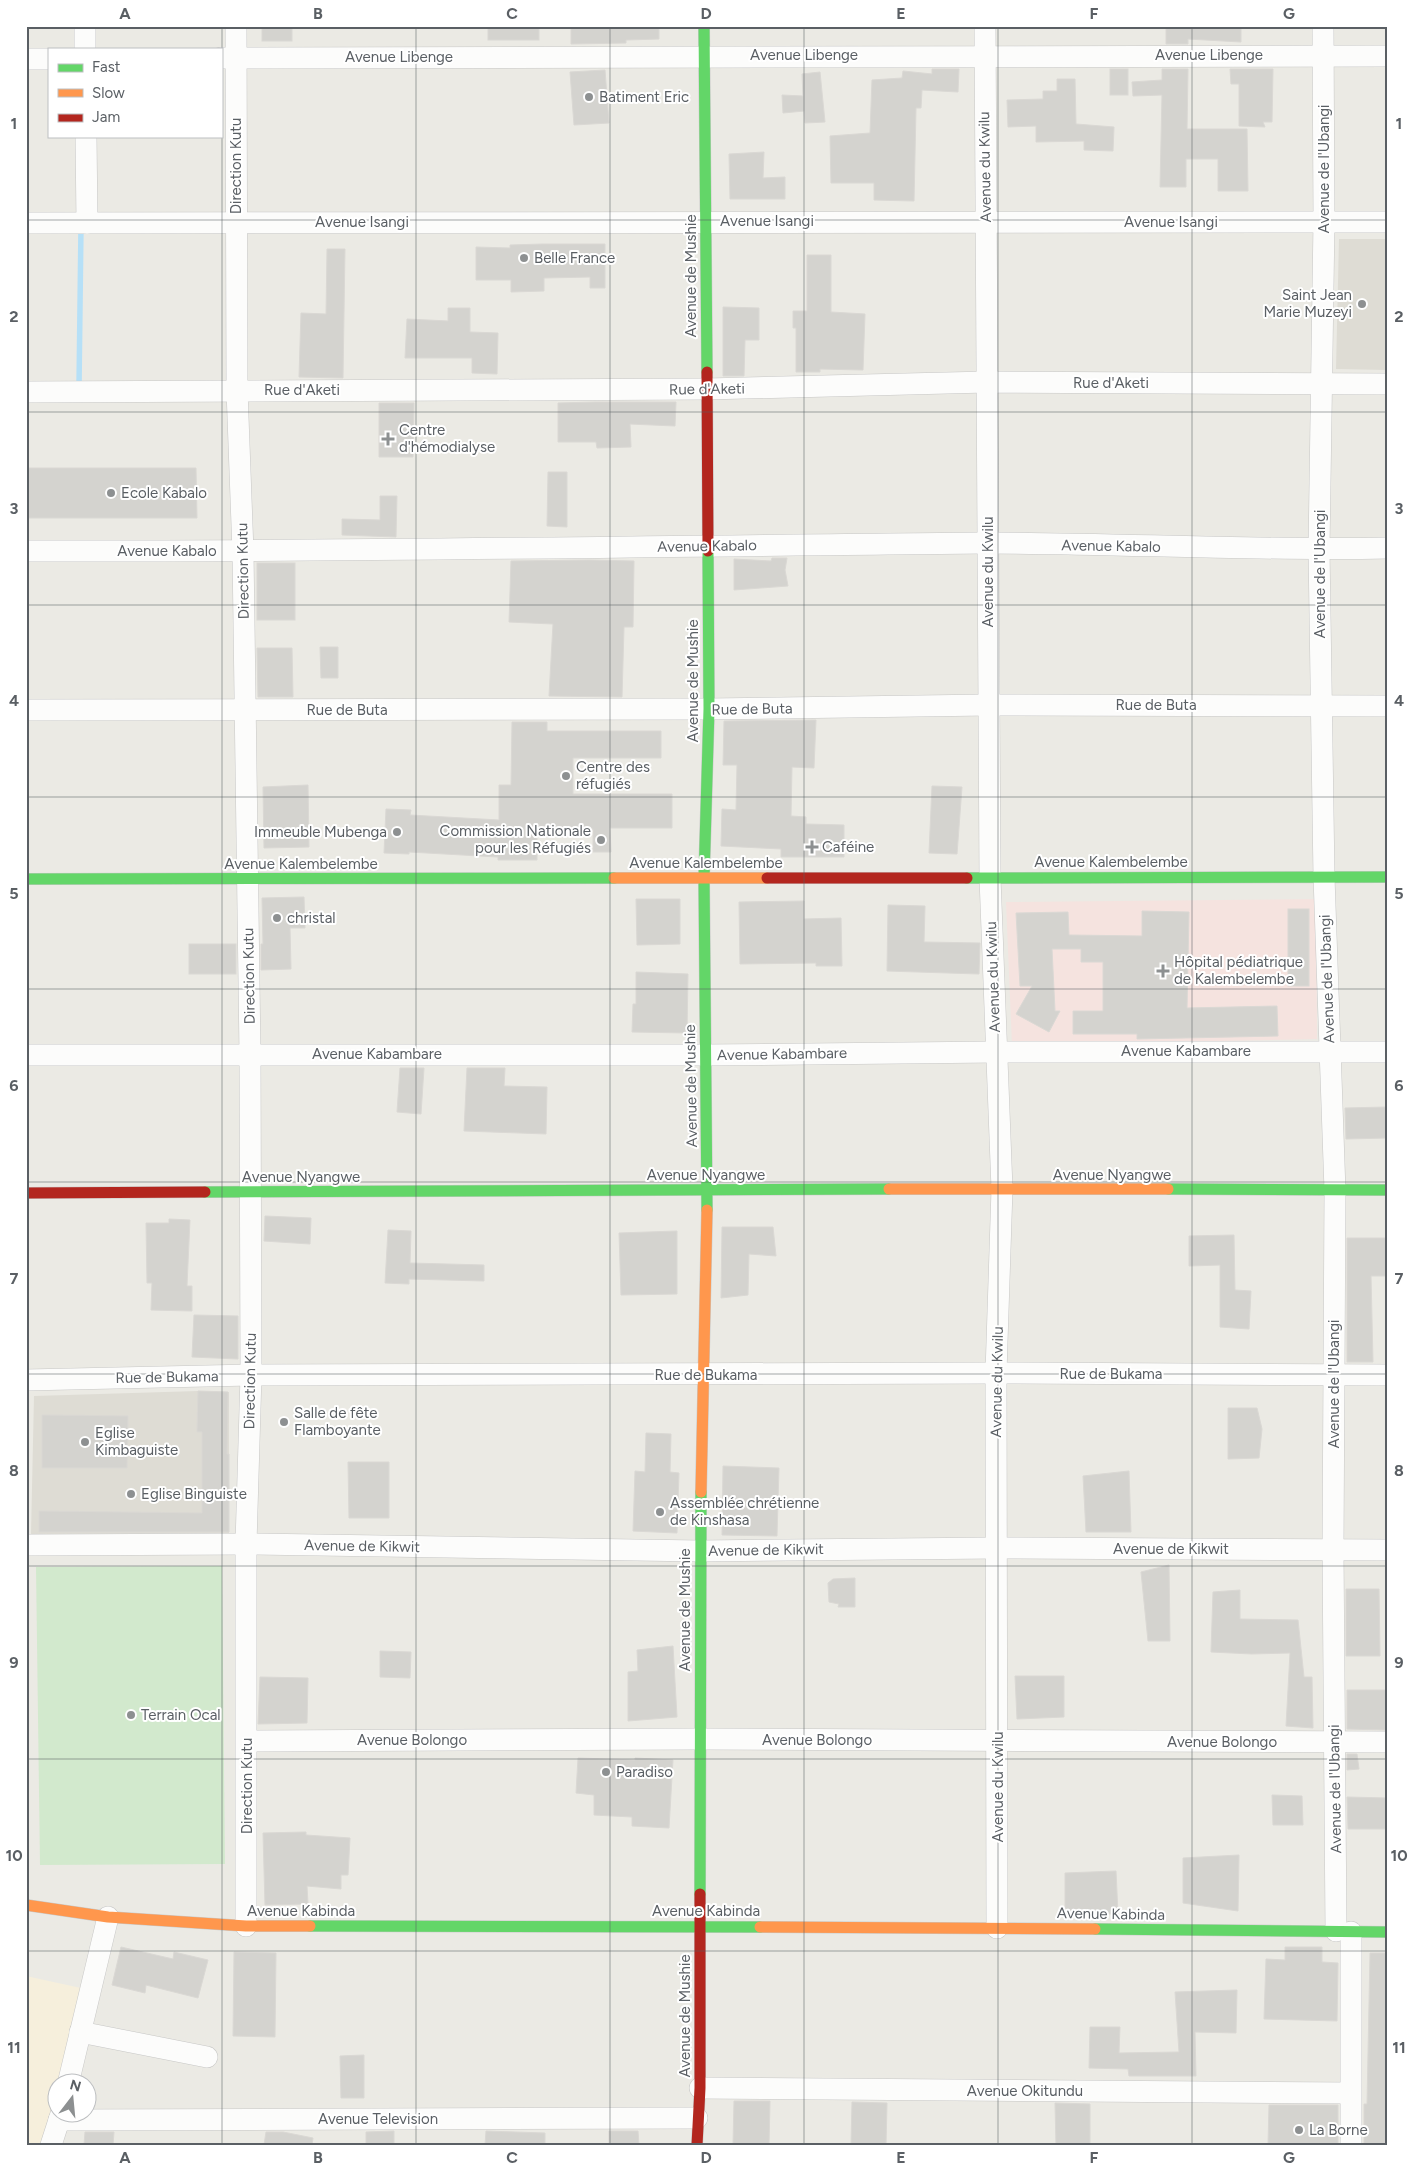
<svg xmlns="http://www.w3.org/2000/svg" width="1413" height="2171" font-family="Figtree,sans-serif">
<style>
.commercial{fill:#f6efdc}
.education{fill:#dedcd4}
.medical{fill:#f5e3df}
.green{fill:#d2e9cd}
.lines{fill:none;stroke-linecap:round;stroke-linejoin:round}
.stream{stroke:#b6e0f7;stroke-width:5.5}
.building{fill:#d4d3cf;stroke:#dad8d4}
.street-casing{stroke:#c7c7c6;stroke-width:22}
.fast-casing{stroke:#c8c9c8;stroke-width:12}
.slow-casing{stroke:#c8c9c8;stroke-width:12}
.jam-casing{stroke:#c8c9c8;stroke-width:12}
.street{stroke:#fcfcfb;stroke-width:21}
.fast{stroke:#63d668;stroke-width:11}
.slow{stroke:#ff974d;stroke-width:11}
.jam{stroke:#b3261e;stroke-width:11}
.grid{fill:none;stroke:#5a5f64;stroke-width:1;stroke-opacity:0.55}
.poi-dot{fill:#8d9091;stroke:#fff;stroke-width:2}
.labels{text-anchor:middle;stroke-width:4;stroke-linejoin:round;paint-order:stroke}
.street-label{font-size:15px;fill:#5a5f64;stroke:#fff}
.poi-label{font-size:15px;fill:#5a5f64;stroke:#fff;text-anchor:start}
.neatline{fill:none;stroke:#5a5f64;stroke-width:2}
.grid-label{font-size:16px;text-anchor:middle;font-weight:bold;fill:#5a5f64}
</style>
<rect width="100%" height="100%" fill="#ebeae4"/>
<polygon class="commercial" points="26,1976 90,1990 68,2083 58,2084 58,2114 51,2145 26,2145"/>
<g class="education">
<polygon points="1339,239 1387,239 1387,370 1336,369"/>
<polygon points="198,1391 229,1392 229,1533 31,1534 34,1396"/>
</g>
<polygon class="medical" points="1316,899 1317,1039 1012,1045 1006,902"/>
<polygon class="green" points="222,1566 225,1864 40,1865 36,1567"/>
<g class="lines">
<polyline class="stream" points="79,387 81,226"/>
</g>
<g class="building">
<rect x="262" y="26" width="30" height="15"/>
<rect x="488" y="26" width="51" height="14"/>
<polygon points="571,26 659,26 659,39 626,40 626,43 571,44"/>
<polygon points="1166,26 1241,26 1241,42 1188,39 1188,44 1166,44"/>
<polygon points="932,69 959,69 958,92 922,90 921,108 916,108 914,201 874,200 874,183 831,183 830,136 870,133 872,80 902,78 903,71 932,74"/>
<rect x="1110" y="69" width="18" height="26"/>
<polygon points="1162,69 1188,69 1187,129 1247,129 1248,191 1218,191 1218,159 1186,159 1186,187 1160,187 1162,95 1133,96 1132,82 1162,80"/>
<polygon points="1230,69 1273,69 1272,122 1263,122 1265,127 1239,126 1239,84 1231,84"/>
<polygon points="605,70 609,123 574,125 570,72"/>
<polygon points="820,72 825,122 805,123 804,111 783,113 782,95 803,96 802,74"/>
<polygon points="1057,79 1075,79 1076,124 1114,127 1113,151 1084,150 1084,141 1036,142 1036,126 1008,127 1007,100 1043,99 1043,91 1057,91"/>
<polygon points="764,152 763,178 785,177 785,199 730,199 729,154"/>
<polygon points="543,244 605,244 605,288 590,288 590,277 544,278 544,291 511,292 511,280 476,280 476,247 510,248 510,245"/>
<polygon points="327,249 345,249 343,378 299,377 301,313 326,314"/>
<polygon points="807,255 831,255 831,312 865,314 863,370 820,369 820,372 796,372 796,328 793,328 793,311 807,311"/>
<polygon points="723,307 759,308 759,340 745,340 744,376 723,376"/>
<polygon points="448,308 470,308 470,332 498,333 497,374 472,373 472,358 405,358 407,319 448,321"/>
<polygon points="596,402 676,402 675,426 630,424 631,447 597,448 596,442 558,442 558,403"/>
<polygon points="379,403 414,403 413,457 379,457"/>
<polygon points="26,468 196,468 197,518 26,518"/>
<polygon points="548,472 567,472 567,527 547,526"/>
<polygon points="380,496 397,496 396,537 342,535 342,519 380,520"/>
<polygon points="772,558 787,558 785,570 788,586 734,590 734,559 771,561"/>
<polygon points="589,560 634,561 633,627 624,627 622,697 549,696 553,624 509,622 511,561"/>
<rect x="257" y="563" width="38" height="57"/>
<polygon points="320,647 338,647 338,678 321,678"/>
<polygon points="257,648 292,648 293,697 258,697"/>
<polygon points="816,720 814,768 792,767 791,816 806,817 806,824 844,825 844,857 781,857 781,849 721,846 722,809 736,810 737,765 723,765 724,721"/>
<polygon points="512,722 547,722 547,731 661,731 661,758 573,758 573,794 672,794 672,828 610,828 611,852 593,852 593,829 537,829 537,860 498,860 498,857 409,852 409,854 384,853 386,809 411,810 410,815 499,820 499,785 511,785"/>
<polygon points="308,785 309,847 264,848 263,787"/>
<polygon points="932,786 962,787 957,854 929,853"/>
<polygon points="304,897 305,928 290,928 291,969 261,970 261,944 263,944 262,898"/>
<polygon points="636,899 680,899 680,944 637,945"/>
<polygon points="804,901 804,919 841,918 842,966 816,966 816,963 740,964 739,902"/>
<polygon points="888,905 925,906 924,942 980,943 979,974 887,971"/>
<rect x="1288" y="909" width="21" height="77"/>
<polygon points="1142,911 1189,912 1187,1008 1277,1006 1278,1036 1137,1039 1137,1034 1073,1034 1073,1011 1103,1011 1103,962 1081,962 1081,949 1052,949 1055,1011 1060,1011 1049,1032 1016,1014 1032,986 1020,986 1016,913 1068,912 1069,935 1142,936"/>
<rect x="189" y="944" width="47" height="30"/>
<polygon points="636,972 688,974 687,1033 632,1032 633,1004 636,1004"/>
<polygon points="400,1068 424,1068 421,1114 397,1112"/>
<polygon points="467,1068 505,1068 504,1086 547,1087 546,1134 464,1131"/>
<polygon points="1387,1107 1387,1138 1346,1139 1345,1108"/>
<polygon points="265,1216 311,1218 310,1244 264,1241"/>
<polygon points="169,1219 190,1220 187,1286 192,1286 192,1311 151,1310 152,1283 147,1283 146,1223 169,1223"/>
<polygon points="722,1227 773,1227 776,1256 749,1254 748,1295 721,1298"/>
<polygon points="388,1230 411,1231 410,1263 484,1265 484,1281 409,1279 409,1284 385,1283"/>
<polygon points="677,1231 677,1294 621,1295 619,1233"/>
<polygon points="1234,1235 1235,1290 1251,1291 1249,1329 1220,1327 1220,1265 1189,1266 1189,1236"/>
<polygon points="1347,1238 1387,1238 1387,1276 1371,1276 1373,1362 1347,1362"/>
<polygon points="194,1315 238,1316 238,1359 192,1357"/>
<polygon points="198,1391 228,1392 227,1454 229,1454 229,1532 39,1532 39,1511 202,1513 202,1432 197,1432"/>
<polygon points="1228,1408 1257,1408 1262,1429 1259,1458 1228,1459"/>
<polygon points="42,1415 128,1416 127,1468 42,1468"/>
<polygon points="646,1433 671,1434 670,1472 679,1473 677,1533 633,1531 635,1471 645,1472"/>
<polygon points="348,1462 389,1462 389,1518 349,1518"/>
<polygon points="723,1466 779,1468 777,1536 722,1535"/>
<polygon points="1129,1471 1131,1532 1086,1532 1083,1476"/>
<polygon points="1169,1565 1170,1641 1148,1641 1141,1572"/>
<polygon points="855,1578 855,1607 838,1607 839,1604 829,1602 828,1583 833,1579"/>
<polygon points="1346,1589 1379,1589 1380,1656 1346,1656"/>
<polygon points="1240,1590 1240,1619 1298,1620 1304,1677 1312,1677 1313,1728 1286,1726 1290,1653 1252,1654 1211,1652 1213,1592"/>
<polygon points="673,1646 677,1717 628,1721 628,1672 638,1671 637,1650"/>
<polygon points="380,1651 411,1652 410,1678 380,1677"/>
<polygon points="1015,1676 1064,1676 1064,1717 1017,1719"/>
<polygon points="260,1677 308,1678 307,1723 258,1724"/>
<polygon points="1347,1690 1387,1690 1387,1730 1347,1729"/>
<polygon points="1347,1754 1357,1754 1359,1769 1347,1770"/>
<polygon points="578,1758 635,1760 635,1758 673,1760 669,1828 632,1826 632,1817 594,1815 594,1795 576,1793"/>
<polygon points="1272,1795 1302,1796 1303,1825 1273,1825"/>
<polygon points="1347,1797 1387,1798 1387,1829 1348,1829"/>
<polygon points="306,1832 306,1835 350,1838 348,1875 341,1875 341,1889 307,1886 308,1904 265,1905 263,1833"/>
<polygon points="1239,1855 1238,1911 1183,1903 1183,1858"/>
<polygon points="1116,1871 1118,1914 1065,1914 1065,1873"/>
<polygon points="121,1947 173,1959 174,1952 208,1960 198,1998 146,1985 145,1993 112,1985"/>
<polygon points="1285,1947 1322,1947 1322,1962 1338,1963 1337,2021 1264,2019 1266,1959 1285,1960"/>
<polygon points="234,1952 276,1953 275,2037 233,2036"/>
<polygon points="1370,1953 1387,1953 1387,2145 1364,2145 1364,2104 1367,2104"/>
<polygon points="1237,1990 1236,2033 1195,2032 1196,2076 1129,2076 1128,2069 1089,2068 1090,2027 1120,2027 1119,2053 1179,2052 1175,1992"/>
<polygon points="364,2055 364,2098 341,2098 340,2056"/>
<polygon points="734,2101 770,2101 769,2145 733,2145"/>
<polygon points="852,2102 887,2103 886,2145 851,2145"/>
<polygon points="1055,2103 1090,2104 1090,2145 1056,2145"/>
<polygon points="1269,2105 1338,2105 1338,2145 1268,2145"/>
<polygon points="394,2131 394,2145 366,2145 366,2132"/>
<polygon points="486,2131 545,2133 545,2145 485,2145"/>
<polygon points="609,2131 638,2131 639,2145 609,2145"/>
<polygon points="85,2132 114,2132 113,2145 84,2145"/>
<polygon points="266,2132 283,2132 313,2138 312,2145 264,2145"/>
</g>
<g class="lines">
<g class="street-casing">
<g id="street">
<polyline points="236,26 237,390 243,552 250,1054 251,1375 246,1544 246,1926"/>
<polyline points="985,26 990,878 1002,1189 996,1373 997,1928"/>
<polyline points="1323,26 1324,222 1319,549 1324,877 1335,1191 1333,1550 1336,1931"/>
<polyline points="85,49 85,26"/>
<polyline points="221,58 1387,56"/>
<polyline points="26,59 49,59"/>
<polyline points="86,136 87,223"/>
<polyline points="26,223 1387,222"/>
<polyline points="26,392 707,389 987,382 1387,384"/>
<path d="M26,551c319,1 638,-5 957,-8 135,0 269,8 404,5"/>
<polyline points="26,710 709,709 988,705 1387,706"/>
<polyline points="26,1055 706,1055 996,1052 1387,1052"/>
<polyline points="26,1380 251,1375 996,1373 1387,1375"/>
<polyline points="26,1545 246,1544 700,1551 996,1548 1387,1550"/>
<polyline points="247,1741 699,1739 1387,1742"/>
<polyline points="1351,1932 1351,2145"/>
<polyline points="80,2032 207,2057"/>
<polyline points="68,2084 108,1917"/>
<polyline points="700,2088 1350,2093"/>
<polyline points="59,2120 697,2118"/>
<polyline points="51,2145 61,2114"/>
</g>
</g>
<g class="fast-casing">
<g id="fast">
<polyline points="704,26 707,372"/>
<polyline points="967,878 1387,877"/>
<polyline points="26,879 614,878"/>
<polyline points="1168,1189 1387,1190"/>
<polyline points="205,1192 889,1189"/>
<polyline points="707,1210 704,878 709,709 708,551"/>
<polyline points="700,1894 701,1492"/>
<polyline points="310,1926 760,1927"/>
<polyline points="1095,1929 1387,1932"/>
</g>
</g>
<g class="slow-casing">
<g id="slow">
<polyline points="614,878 767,878"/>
<polyline points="889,1189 1168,1189"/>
<polyline points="701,1492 707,1210"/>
<polyline points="26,1905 108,1917 246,1926 310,1926"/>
<polyline points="760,1927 1095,1929"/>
</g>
</g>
<g class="jam-casing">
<g id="jam">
<polyline points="707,372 708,551"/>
<polyline points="767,878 967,878"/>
<polyline points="26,1193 205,1192"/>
<polyline points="697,2145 700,2088 700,1894"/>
</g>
</g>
<use href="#street" class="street"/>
<use href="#fast" class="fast"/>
<use href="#slow" class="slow"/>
<use href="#jam" class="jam"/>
</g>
<path class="grid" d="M222,26v2119M416,26v2119M610,26v2119M804,26v2119M998,26v2119M1192,26v2119M26,220h1361M26,412h1361M26,605h1361M26,797h1361M26,989h1361M26,1182h1361M26,1374h1361M26,1566h1361M26,1759h1361M26,1951h1361"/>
<g class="poi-dot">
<circle cx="589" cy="97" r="5"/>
<circle cx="524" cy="258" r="5"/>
<circle cx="1362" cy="304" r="5"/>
<path d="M385.5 431.5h5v5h5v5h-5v5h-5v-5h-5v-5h5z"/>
<circle cx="111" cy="493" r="5"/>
<circle cx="566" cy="776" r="5"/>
<circle cx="397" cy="832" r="5"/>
<circle cx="601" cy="840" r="5"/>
<path d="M809.5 839.5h5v5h5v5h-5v5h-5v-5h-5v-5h5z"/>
<circle cx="277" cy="918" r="5"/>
<path d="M1160.5 963.5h5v5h5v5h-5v5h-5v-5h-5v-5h5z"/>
<circle cx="284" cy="1422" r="5"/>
<circle cx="85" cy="1442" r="5"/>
<circle cx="131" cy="1494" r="5"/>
<circle cx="660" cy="1512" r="5"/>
<circle cx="131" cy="1715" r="5"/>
<circle cx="606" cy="1772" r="5"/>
<circle cx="1299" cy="2130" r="5"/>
</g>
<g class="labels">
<g class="street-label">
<text x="804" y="60">Avenue Libenge</text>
<text x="1209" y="60">Avenue Libenge</text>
<text x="399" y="62">Avenue Libenge</text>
<text transform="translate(236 166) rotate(-90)" y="5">Direction Kutu</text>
<text transform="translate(985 167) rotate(-91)" y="5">Avenue du Kwilu</text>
<text transform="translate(1324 169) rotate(-90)" y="5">Avenue de l'Ubangi</text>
<text x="767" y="226">Avenue Isangi</text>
<text x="362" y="227">Avenue Isangi</text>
<text x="1171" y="227">Avenue Isangi</text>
<text transform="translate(691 276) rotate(-90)" y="5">Avenue de Mushie</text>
<text x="1111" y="388">Rue d'Aketi</text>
<text transform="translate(707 389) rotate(-1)" y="5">Rue d'Aketi</text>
<text x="302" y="395">Rue d'Aketi</text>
<text transform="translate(707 546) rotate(-1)" y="5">Avenue Kabalo</text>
<text transform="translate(1111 546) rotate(1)" y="5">Avenue Kabalo</text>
<text x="167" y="556">Avenue Kabalo</text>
<text transform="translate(243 571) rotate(-91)" y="5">Direction Kutu</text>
<text transform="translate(988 572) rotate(-90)" y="5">Avenue du Kwilu</text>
<text transform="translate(1320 574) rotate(-90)" y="5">Avenue de l'Ubangi</text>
<text transform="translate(693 681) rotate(-90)" y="5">Avenue de Mushie</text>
<text x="1156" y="710">Rue de Buta</text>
<text transform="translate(752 709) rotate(-1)" y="5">Rue de Buta</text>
<text x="347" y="715">Rue de Buta</text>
<text x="1111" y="867">Avenue Kalembelembe</text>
<text x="706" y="868">Avenue Kalembelembe</text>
<text x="301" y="869">Avenue Kalembelembe</text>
<text transform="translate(249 976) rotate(-91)" y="5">Direction Kutu</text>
<text transform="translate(993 977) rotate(-92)" y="5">Avenue du Kwilu</text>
<text transform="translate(1327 979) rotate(-92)" y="5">Avenue de l'Ubangi</text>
<text x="1186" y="1056">Avenue Kabambare</text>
<text x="377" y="1059">Avenue Kabambare</text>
<text transform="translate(782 1054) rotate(-1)" y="5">Avenue Kabambare</text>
<text transform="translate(691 1086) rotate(-91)" y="5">Avenue de Mushie</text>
<text x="706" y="1180">Avenue Nyangwe</text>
<text x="1112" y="1180">Avenue Nyangwe</text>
<text x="301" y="1182">Avenue Nyangwe</text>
<text x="1111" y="1379">Rue de Bukama</text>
<text x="706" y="1380">Rue de Bukama</text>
<text transform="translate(167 1377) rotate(-1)" y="5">Rue de Bukama</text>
<text transform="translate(250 1381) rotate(-89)" y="5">Direction Kutu</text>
<text transform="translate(997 1382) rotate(-89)" y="5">Avenue du Kwilu</text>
<text transform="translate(1334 1384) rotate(-90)" y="5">Avenue de l'Ubangi</text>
<text transform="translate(362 1546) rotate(1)" y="5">Avenue de Kikwit</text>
<text x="1171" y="1554">Avenue de Kikwit</text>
<text transform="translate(766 1550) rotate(-1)" y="5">Avenue de Kikwit</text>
<text transform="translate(685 1610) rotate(-90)" y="5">Avenue de Mushie</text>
<text x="412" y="1745">Avenue Bolongo</text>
<text x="817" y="1745">Avenue Bolongo</text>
<text x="1222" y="1747">Avenue Bolongo</text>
<text transform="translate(247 1786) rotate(-90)" y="5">Direction Kutu</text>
<text transform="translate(998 1787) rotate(-90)" y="5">Avenue du Kwilu</text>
<text transform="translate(1335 1789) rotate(-91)" y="5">Avenue de l'Ubangi</text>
<text x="301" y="1916">Avenue Kabinda</text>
<text x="706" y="1916">Avenue Kabinda</text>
<text transform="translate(1111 1914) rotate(1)" y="5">Avenue Kabinda</text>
<text transform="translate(685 2016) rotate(-90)" y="5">Avenue de Mushie</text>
<text x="1025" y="2096">Avenue Okitundu</text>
<text x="378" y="2124">Avenue Television</text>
</g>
<g class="poi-label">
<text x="599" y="102">Batiment Eric</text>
<text x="534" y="263">Belle France</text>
<text x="1352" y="300" text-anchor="end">Saint Jean<tspan x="1352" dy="17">Marie Muzeyi</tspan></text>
<text x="399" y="435">Centre<tspan x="399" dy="17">d'hémodialyse</tspan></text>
<text x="121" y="498">Ecole Kabalo</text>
<text x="576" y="772">Centre des<tspan x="576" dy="17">réfugiés</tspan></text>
<text x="591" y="836" text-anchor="end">Commission Nationale<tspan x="591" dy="17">pour les Réfugiés</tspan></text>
<text x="387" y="837" text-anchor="end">Immeuble Mubenga</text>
<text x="822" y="852">Caféine</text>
<text x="287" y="923">christal</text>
<text x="1174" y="967">Hôpital pédiatrique<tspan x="1174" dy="17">de Kalembelembe</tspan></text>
<text x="294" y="1418">Salle de fête<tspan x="294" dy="17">Flamboyante</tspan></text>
<text x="95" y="1438">Eglise<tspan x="95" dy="17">Kimbaguiste</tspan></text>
<text x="141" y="1499">Eglise Binguiste</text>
<text x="670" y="1508">Assemblée chrétienne<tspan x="670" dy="17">de Kinshasa</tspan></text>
<text x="141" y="1720">Terrain Ocal</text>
<text x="616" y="1777">Paradiso</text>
<text x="1309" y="2135">La Borne</text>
</g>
</g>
<rect width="1413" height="2171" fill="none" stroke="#ffffff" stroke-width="55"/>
<rect x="48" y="48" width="175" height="90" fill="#ffffff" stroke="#bdbfc1"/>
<rect x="58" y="64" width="25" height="8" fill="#63d668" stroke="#bdbfc1"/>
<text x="92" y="72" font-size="15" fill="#5a5f64">Fast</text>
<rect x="58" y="89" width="25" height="8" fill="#ff974d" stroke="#bdbfc1"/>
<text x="92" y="98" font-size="15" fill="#5a5f64">Slow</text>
<rect x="58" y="114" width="25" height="8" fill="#b3261e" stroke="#bdbfc1"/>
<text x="92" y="122" font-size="15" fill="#5a5f64">Jam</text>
<g transform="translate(72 2098) rotate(16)"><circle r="24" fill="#ffffff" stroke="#bdbfc1"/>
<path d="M0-4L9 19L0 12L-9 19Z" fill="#8d9091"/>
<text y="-8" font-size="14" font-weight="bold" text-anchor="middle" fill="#5a5f64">N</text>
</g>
<rect x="28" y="28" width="1358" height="2116" class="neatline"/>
<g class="grid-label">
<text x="125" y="19">A</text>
<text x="318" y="19">B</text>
<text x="512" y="19">C</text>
<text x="706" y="19">D</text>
<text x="901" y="19">E</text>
<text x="1094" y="19">F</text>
<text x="1289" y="19">G</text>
<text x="14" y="129">1</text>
<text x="1399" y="129">1</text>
<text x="14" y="322">2</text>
<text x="1399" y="322">2</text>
<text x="14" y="514">3</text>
<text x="1399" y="514">3</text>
<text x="14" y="706">4</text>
<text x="1399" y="706">4</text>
<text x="14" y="899">5</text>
<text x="1399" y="899">5</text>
<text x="14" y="1091">6</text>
<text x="1399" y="1091">6</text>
<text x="14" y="1284">7</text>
<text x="1399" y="1284">7</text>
<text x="14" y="1476">8</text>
<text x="1399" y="1476">8</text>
<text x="14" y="1668">9</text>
<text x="1399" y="1668">9</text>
<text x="14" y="1861">10</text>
<text x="1399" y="1861">10</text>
<text x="14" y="2053">11</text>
<text x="1399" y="2053">11</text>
<text x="125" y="2163">A</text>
<text x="318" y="2163">B</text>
<text x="512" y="2163">C</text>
<text x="706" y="2163">D</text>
<text x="901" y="2163">E</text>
<text x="1094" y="2163">F</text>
<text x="1289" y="2163">G</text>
</g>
</svg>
